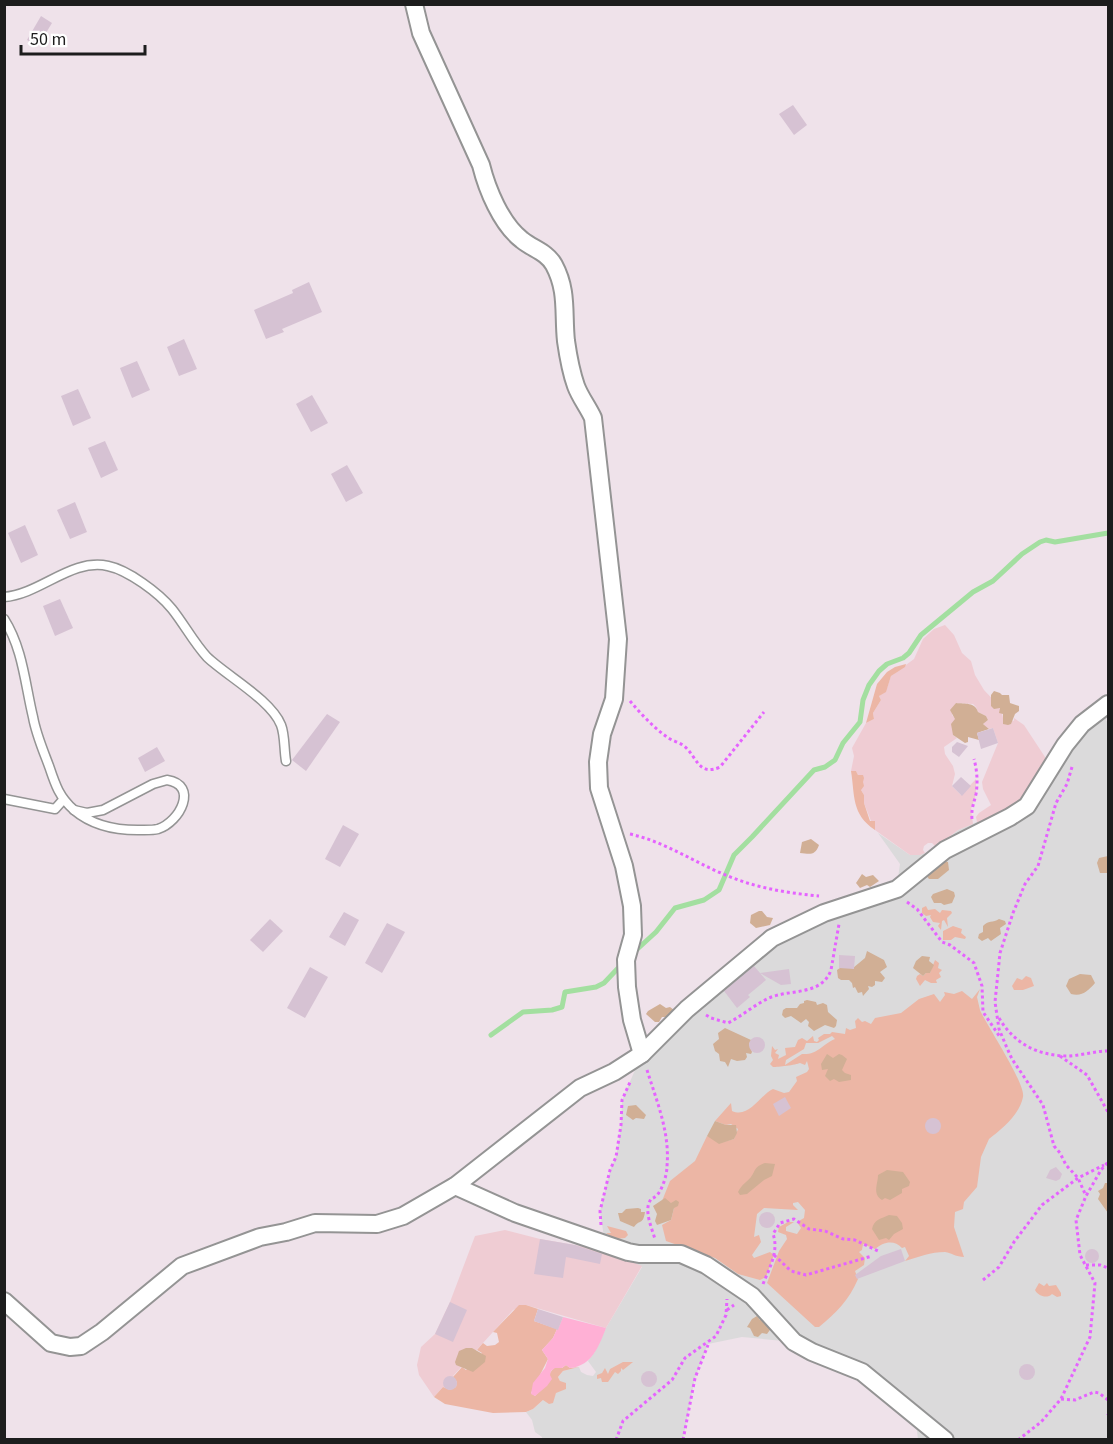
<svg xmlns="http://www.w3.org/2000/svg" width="1113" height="1444" font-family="'Source Sans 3',sans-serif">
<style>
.residential{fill:#dbdadb}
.farmland{fill:#efccd3}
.grass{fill:#ecb6a5;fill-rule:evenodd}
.forest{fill:#d1af95}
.sand{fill:#ffb0d5}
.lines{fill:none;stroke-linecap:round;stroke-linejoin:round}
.stream{stroke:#a3dfa0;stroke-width:5}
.building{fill:#d6c2d3}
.service-casing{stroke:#949494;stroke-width:11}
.minor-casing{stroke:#949494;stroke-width:20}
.path{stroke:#e563ff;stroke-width:3;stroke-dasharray:3 3;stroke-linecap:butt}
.service{stroke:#fff;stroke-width:8}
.minor{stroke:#fff;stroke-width:16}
</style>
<rect width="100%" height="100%" fill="#efe2ea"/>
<polygon class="residential" points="1108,704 1108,716 1106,720 1108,723 1108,1439 918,1439 915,1416 874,1380 794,1342 742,1337 708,1344 695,1378 683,1439 542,1439 542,1437 535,1432 532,1420 526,1412 533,1409 543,1400 554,1398 560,1381 558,1377 563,1371 579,1367 581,1372 587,1375 593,1376 596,1372 588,1361 594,1353 606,1328 642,1267 603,1250 604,1237 600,1211 610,1170 616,1157 621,1125 622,1100 642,1054 772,938 878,896 898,878 900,864 878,833 910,855 930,853 958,830 977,822 980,824"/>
<g class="farmland">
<polygon points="945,625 954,635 962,653 971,661 975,675 984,690 1001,708 1003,718 1014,721 1014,718 1024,725 1045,757 1046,764 1022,800 980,824 977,822 976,817 979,813 991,805 983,789 982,782 998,743 993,728 989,729 983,724 988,720 986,716 978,712 976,707 973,704 956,703 952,715 956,719 953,735 957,738 944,747 945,754 953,766 955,774 952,786 961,795 976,779 976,794 971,809 973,824 958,830 936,847 932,843 928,843 924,846 923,850 925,853 920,855 910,855 875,830 874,824 871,821 864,803 864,795 861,790 858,775 856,771 851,771 854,756 852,748 866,723 874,719 873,713 881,700 879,696 887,688 891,676 914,659 923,639 934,629"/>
<polygon points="505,1230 540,1239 603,1250 642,1266 606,1328 526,1305 513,1310 453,1376 457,1382 456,1387 450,1390 443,1387 434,1397 419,1375 417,1365 421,1347 435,1334 450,1302 475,1236"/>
</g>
<g class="grass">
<polygon points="906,664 905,667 891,676 886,692 879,696 881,700 873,713 874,719 866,723 877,684 887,672 895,667"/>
<path d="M851,771h5l2,4h5l1,3 -1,4 1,4 -3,4 3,5v8l6,18h5v9c-24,-16 -20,-35 -24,-59z"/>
<polygon points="926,906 928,910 935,909 940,913 942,910 951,911 952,913 947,918 948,927 944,920 942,921 941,930 938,926 940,923 933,922 930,917 931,915 926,916 922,913 922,908"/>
<polygon points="953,926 962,929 961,933 966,937 965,939 955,937 951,940 943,940 943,931"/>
<polygon points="935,960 939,963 938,968 942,970 939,973 941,977 936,980 937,983 931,983 925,980 920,986 916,979 917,976 920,974 923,976 926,973 930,973"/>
<polygon points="1026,976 1031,978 1034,986 1023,990 1014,990 1012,986 1017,978 1022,980"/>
<path d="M980,989l-3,8 3,13c7,16 46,74 43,87 -3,17 -21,32 -34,42l-8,18 -4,30 -13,15 -1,7 -8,3 -1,15 10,30c-8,0 -12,-4 -19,-5 -14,0 -27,5 -40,9l4,-5 -4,-9 -3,1c-8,-9 -19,-6 -27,1l-12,-5 -1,6 -3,2 6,6 -1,7 -9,6 3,8c-9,21 -22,34 -39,48h-4l-48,-44 12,-32 8,-12 -1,-4 -8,-3 1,-5 9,-5h6l-8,5v4l11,3 4,-6 -4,-6 7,-4 1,-8 -7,-8 -5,1v2l5,5 -34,-2 -7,6 -3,23 5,-2 2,7 -9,13 2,3 16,-6 4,3 -8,22 -6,3 -22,-6 -23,-16 -49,-17 -4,-16 9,-5 3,-12 -3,-5 -9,-2 8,-20 25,-20 12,-25 16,6 11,-3 4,-10 -7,-5 -5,1 -11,-4 16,-18 1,8c17,8 28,-16 41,-22l11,4 5,-1 8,-11 -1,-4 11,-5 2,-3 -2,-8 -2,4 -5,-2c-4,2 -22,4 -27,4l-3,-3 3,-4 -2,-4 1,-10 3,4 3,-1 -3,4 4,2 -1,4 8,-4 -1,-7 10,-1 3,-7 4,-2 5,3 6,-5 1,5 3,1 2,-2 -1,-2 6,-4h6l2,-2 13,2 1,-6 4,2 6,-2 -1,-7 3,-3 4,4 3,-1 6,3 4,-6 26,-5 18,-14 15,-5 6,8 5,-7 -1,-3 10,2 8,-3 10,8zM832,1036l3,3c-14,6 -17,16 -33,15l-17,11 1,-5 18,-11 2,-6h12z"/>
<polygon points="607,1226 626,1231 628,1235 625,1238 615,1239 606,1233 611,1233"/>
<path d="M1039,1283l5,3 3,-3 2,3 7,-1 5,8v3l-4,1 -5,-3c-5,5 -14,2 -17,-4z"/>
<path d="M519,1305h7l12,4 -4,12 23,8 -4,9 -11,12 6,9 -17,34 4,3c9,-8 12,-22 20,-29l7,1 4,-3 4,3 9,-1 -16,4 -5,6 2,4 6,2v6l-10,4 -3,10 -4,1 -6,-4 -10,9 -7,3 -33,1 -48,-9 -11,-7 9,-10 7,3 6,-3 1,-5 -4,-5 9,-10 4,3 16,-17 -5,-3 6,-7 4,3 8,-1 4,-3 -2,-9 -4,-1z"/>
<polygon points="623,1362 633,1362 623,1370 621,1368 621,1371 618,1374 615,1372 608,1382 602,1382 601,1378 597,1379 597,1375 602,1373 605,1368 608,1374 610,1369"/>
</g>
<g class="forest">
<polygon points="994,691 1000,693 1002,695 1009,695 1010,703 1019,706 1019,711 1015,714 1011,724 1008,725 1003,724 1003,714 999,713 1000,708 994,709 991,706 991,695"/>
<path d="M956,703c9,1 19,-1 22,9l8,4 2,4 -5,4 6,5 -12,4 2,7 -11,-3v5l-3,1 -12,-8 -2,-11 4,-5 -5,-9z"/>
<path d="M811,839l8,6c-4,11 -9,9 -19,8l2,-11z"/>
<polygon points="1108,856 1108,873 1100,873 1097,863 1099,858"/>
<polygon points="944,861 948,862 949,870 938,879 929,879 925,874"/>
<polygon points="862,874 866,877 873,875 879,881 870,887 867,885 860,888 856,883"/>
<polygon points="947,889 954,892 955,896 952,903 944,905 941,903 934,903 931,897 933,894"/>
<polygon points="759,911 762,911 767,917 773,918 770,925 756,928 750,923 751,915"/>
<path d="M999,919l6,2 1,3 -6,4 1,6 -10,7 -3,-3 -6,3 -4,-3 1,-4 4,-2v-6c5,-6 10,-3 16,-7z"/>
<polygon points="867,951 884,960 887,967 880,972 885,978 882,982 875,981 875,985 872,987 868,986 869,989 863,996 862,992 858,993 855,987 853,988 852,983 849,980 841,980 838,978 837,970 840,968 853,968 865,958"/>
<polygon points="922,956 930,957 929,961 934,965 930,973 926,973 923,976 913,968 916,961"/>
<path d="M1080,974l11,1 4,8c-7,8 -13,14 -24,11l-5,-8 3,-7z"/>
<polygon points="807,1000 816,1002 817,1005 823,1003 827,1005 828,1012 837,1020 836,1026 834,1028 825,1025 814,1031 808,1026 809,1022 806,1019 801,1023 791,1016 785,1018 782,1015 783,1010 786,1008 797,1008 800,1004 804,1003 804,1001"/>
<polygon points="660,1004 666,1008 670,1007 674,1010 668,1017 662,1017 659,1022 655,1022 646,1014 648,1011"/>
<polygon points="725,1028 751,1040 749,1044 752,1052 751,1054 746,1053 747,1057 745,1060 737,1061 731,1059 728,1067 725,1062 720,1061 719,1054 715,1051 713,1044 719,1039 718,1033"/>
<polygon points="827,1054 833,1058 839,1054 842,1055 847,1059 842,1070 845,1073 851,1075 851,1080 839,1082 834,1079 830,1081 825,1076 828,1069 822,1070 821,1064"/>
<polygon points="636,1105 646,1115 644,1119 636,1118 633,1120 626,1115 628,1106"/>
<polygon points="715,1121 726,1125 736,1125 737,1133 734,1139 719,1144 707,1136"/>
<path d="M765,1163l10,1 -3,12 -8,4 -17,14 -7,1 -2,-3c4,-8 8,-9 13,-15 5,-7 3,-10 14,-14z"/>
<path d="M887,1170l16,2 7,10 -1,4 -7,3v4l-12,7 -5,-2 -3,2c-10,-6 -4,-16 -4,-25z"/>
<polygon points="1105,1183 1108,1183 1108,1213 1098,1199 1100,1194 1098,1191 1103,1188"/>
<polygon points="665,1198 671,1203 676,1200 679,1202 678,1206 674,1208 671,1220 657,1225 655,1221 657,1214 653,1206"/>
<path d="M638,1208l3,1v3h4c-2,13 -5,7 -11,15l-14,-6 -2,-8h4l4,-4z"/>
<path d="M889,1215l8,1 5,7 1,6 -9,5 -5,6 -3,-2 -7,2 -7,-11c2,-10 9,-10 17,-14z"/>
<polygon points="757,1316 760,1320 764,1319 772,1327 767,1334 762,1333 758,1337 754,1336 750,1328 747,1327 752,1319"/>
<polygon points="466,1348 472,1348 486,1356 485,1362 473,1372 456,1365 455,1362 459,1351"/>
</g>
<path class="sand" d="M563,1317l43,11c-7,18 -14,38 -36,40l-4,-3 -4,3h-7l-4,3 -1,4 2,4 -5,7 -12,10 -4,-2 2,-11 12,-15 3,-9 -6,-9 11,-12 4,-9h1z"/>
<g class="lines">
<g class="stream">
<polyline points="633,953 656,932 675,908 704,900 719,890 734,855 752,837 814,770 825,767 835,760 843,743 860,722 863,700 869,685 879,671 887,664 903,658 909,653 921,635 973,592 993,581 1022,554 1040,542 1046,540 1055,542 1108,533"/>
<polyline points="491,1035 523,1012 552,1010 562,1007 565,992 596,987 604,983 622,964"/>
</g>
</g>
<g class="building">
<polygon points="41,16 52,23 38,46 27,40"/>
<polygon points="793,105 807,125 794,135 779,114"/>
<polygon points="309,282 322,312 282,329 284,332 266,339 254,310 293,293 292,290"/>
<polygon points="184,339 197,369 179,376 167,347"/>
<polygon points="137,361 150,390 132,398 120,368"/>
<polygon points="78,389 91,418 73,426 61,396"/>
<polygon points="312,395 328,423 311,432 296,404"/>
<polygon points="105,441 118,470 101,478 88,448"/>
<polygon points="347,465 363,493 346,502 331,474"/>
<polygon points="75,502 87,532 70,539 57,510"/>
<polygon points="25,525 38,555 21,563 8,533"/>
<polygon points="60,599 73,628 55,636 43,606"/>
<polygon points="327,714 340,722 306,771 292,760"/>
<polygon points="993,728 998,743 981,749 977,733"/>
<polygon points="957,742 968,746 959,757 952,752 952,747"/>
<polygon points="157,747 165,761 145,772 138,758"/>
<polygon points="961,777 971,786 962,796 952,786"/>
<polygon points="343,825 359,834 340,867 325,859"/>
<polygon points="344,912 359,920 345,946 329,937"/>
<polygon points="270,919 283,931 263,952 250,940"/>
<polygon points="387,923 405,932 382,973 365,963"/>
<polygon points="839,955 855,956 854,969 839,968"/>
<polygon points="754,966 760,973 789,969 791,984 781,985 760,973 766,980 748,995 750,997 737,1008 724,991"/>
<polygon points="310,967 328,977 305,1018 287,1008"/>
<circle cx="757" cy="1045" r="8"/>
<polygon points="785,1097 791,1108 779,1116 773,1104"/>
<circle cx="933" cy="1126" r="8"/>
<polygon points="1056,1167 1062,1174 1060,1179 1056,1181 1046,1178 1050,1170"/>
<circle cx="767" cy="1220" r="8"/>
<polygon points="540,1239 575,1245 602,1254 600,1264 566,1257 563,1278 534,1274"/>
<circle cx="1092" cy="1256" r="7"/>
<polygon points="901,1249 905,1261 857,1279 855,1275 881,1256"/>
<polygon points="450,1302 467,1310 453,1342 435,1334"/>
<polygon points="538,1309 563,1317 558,1330 534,1321"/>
<circle cx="1027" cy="1372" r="8"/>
<circle cx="649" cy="1379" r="8"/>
<circle cx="450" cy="1383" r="7"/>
</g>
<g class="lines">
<g class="service-casing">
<g id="service">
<path d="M4,597c37,-3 67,-39 104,-31 20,4 51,27 64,43 12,15 22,34 35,48 20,19 64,43 74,68 4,10 3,25 5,36"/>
<path d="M4,619c19,30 21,65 29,98 3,17 10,33 16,49 6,18 10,31 25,44"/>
<path d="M167,780c32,5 13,42 -9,49 -4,1 -10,1 -14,1 -26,1 -50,-3 -70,-20l13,3 16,-3 50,-26z"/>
<polyline points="4,799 55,809 63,800"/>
</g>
</g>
<g class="minor-casing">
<g id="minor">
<path d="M414,4l7,29 60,132c6,24 20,59 41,75 11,9 25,12 32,25 14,26 9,48 12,76 2,14 5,31 10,45 4,11 12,21 17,32l25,221 -4,60 -12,35 -4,28 1,26 25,78 8,40 1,29 -7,25 1,27 5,33 10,34"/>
<polyline points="455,1186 515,1213 628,1252 639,1254 681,1254 706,1265 752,1296 794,1342 812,1352 862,1372 945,1440"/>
<polyline points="4,1301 51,1343 70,1347 81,1346 102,1332 182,1266 260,1237 286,1232 315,1223 377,1224 403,1216 455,1186 580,1088 614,1072 642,1054 687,1009 772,938 824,913 897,889 945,850 1010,817 1027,806 1065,745 1082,724 1108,704"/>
</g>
</g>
<g class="path">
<path d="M630,701c11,13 23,26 37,36 5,4 12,5 17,9 13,10 14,31 36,21l44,-55"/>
<polyline points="1072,767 1067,784 1056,803 1038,866 1025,884 1013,913 1000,953 995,1002 999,1029 1007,1048 1012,1059 1043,1105 1054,1146 1060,1153 1066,1165 1078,1178 1086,1196"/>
<path d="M972,819c-1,-10 2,-16 4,-25 2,-12 1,-24 -2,-35"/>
<path d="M630,834c36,8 65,29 98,42 29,12 59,17 91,20"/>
<polyline points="907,902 917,909 942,942 950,945 974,963 982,986 983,1012 1000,1037"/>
<path d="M706,1015l5,3 17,5c14,-7 26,-18 41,-25 20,-9 53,-2 62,-28l8,-46"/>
<path d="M999,1018c15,25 37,37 67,38 14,0 28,-5 42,-5"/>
<polyline points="1060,1056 1087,1075 1108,1112"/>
<path d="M647,1070c10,32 23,63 20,96 0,9 -5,25 -11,30 -6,5 -4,0 -7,7 -4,10 3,26 6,36"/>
<polyline points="601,1225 600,1211 610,1170 616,1157 621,1125 622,1100 631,1080"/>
<polyline points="774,1255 791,1271 806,1275 872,1256"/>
<polyline points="1086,1265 1100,1265 1108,1268"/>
<polyline points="983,1280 999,1267 1014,1242 1042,1205 1078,1178 1104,1165"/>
<path d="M763,1284c7,-17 16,-34 10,-50l7,-11 14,-4 15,10 16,2 18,8 12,1 23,11"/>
<polyline points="727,1310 734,1305"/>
<polyline points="1061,1399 1075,1400 1094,1392 1099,1393 1108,1400"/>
<polyline points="1108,1414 1108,1415"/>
<polyline points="616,1440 623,1421 672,1380 685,1358 716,1336 726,1315 727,1299"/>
<polyline points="683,1440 695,1378 708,1345"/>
<polyline points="1018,1440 1041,1422 1061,1399 1090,1337 1095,1283 1080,1255 1076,1220 1086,1196 1101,1170 1108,1162"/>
<polyline points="1107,1440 1108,1439"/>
</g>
<use href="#service" class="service"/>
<use href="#minor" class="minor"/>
</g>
<rect width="1113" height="1444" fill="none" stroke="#1d1d1d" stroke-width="12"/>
<path d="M21 45v9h124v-9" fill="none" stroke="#1d1d1d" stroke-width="3"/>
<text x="30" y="45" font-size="18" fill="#1d1d1d" stroke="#ffffff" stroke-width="4.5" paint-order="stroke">50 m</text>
</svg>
